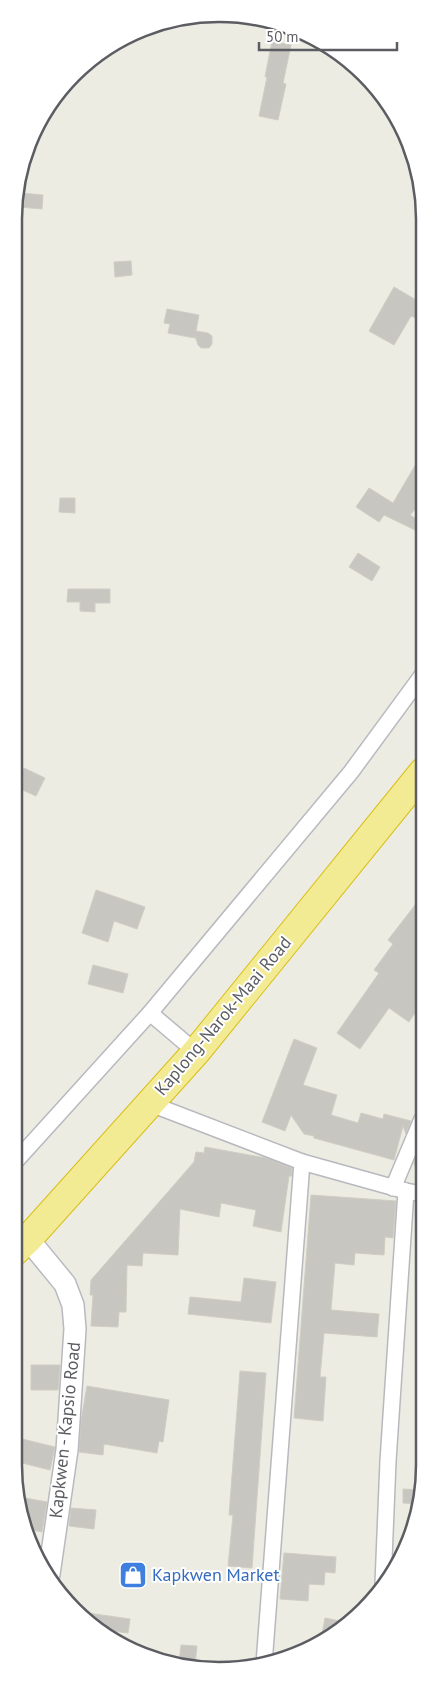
<svg xmlns="http://www.w3.org/2000/svg" width="439" height="1684" font-family="'PT Sans',sans-serif">
<style>
.building{fill:#c8c6c0;stroke:#d0cec2}
.lines{fill:none;stroke-linecap:round;stroke-linejoin:round}
.street-casing{stroke:#b8b9be;stroke-width:18}
.secondary-casing{stroke:#b8bac0;stroke-width:24}
.highway-casing{stroke:#dabe15;stroke-width:30}
.street{stroke:#fff;stroke-width:15}
.secondary{stroke:#fff;stroke-width:21}
.highway{stroke:#f3eb94;stroke-width:28}
.labels{text-anchor:middle;stroke-width:4;stroke-linejoin:round;paint-order:stroke}
.street-label{font-size:18px;fill:#5b5d62;stroke:#fff}
.shop-label{font-size:18px;fill:#366cbe;stroke:#fff;text-anchor:start}
.rim{fill:none;stroke:#5b5d62;stroke-width:2.5}
</style>
<rect width="100%" height="100%" fill="#ecece3"/>
<g class="building">
<polygon points="272,41 291,45 283,83 286,84 278,120 259,116 267,77 265,77"/>
<polygon points="21,193 43,195 42,209 20,207"/>
<polygon points="131,261 132,275 115,277 114,262"/>
<polygon points="394,287 423,304 423,321 411,316 394,345 369,331"/>
<polygon points="167,309 199,315 196,331 208,333 212,336 212,344 209,348 201,348 198,345 195,336 195,338 168,333 170,324 164,323"/>
<polygon points="423,452 423,510 418,506 410,515 423,523 419,532 384,515 379,522 356,507 369,488 393,503"/>
<polygon points="60,498 75,498 75,513 59,512"/>
<polygon points="358,553 380,567 372,581 349,567"/>
<polygon points="68,589 110,589 110,603 95,603 95,612 80,611 80,602 67,602"/>
<polygon points="24,768 45,778 36,796 16,787"/>
<polygon points="96,890 145,907 137,929 114,921 108,942 82,933"/>
<polygon points="422,896 422,1002 409,1022 389,1008 360,1049 337,1033 379,973 374,970 393,944 388,940"/>
<polygon points="93,965 128,974 123,993 88,984"/>
<polygon points="294,1039 317,1048 303,1085 337,1095 331,1115 358,1123 361,1113 383,1119 384,1114 411,1121 406,1134 403,1126 394,1160 314,1138 314,1136 304,1134 291,1115 285,1131 262,1122"/>
<polygon points="422,1143 422,1176 418,1176 414,1163"/>
<polygon points="205,1147 266,1158 292,1168 292,1176 289,1176 281,1232 253,1226 256,1210 221,1203 219,1217 180,1209 178,1255 143,1253 142,1266 127,1265 126,1312 119,1312 118,1327 91,1326 93,1295 90,1295 91,1280 194,1162 196,1152 204,1153"/>
<polygon points="311,1195 396,1201 393,1238 385,1237 384,1255 355,1253 354,1265 335,1263 331,1310 379,1314 377,1337 324,1333 320,1377 326,1377 323,1421 294,1418"/>
<polygon points="244,1278 276,1282 271,1323 188,1314 190,1297 241,1302"/>
<polygon points="31,1365 60,1365 58,1390 31,1390"/>
<polygon points="240,1371 266,1373 252,1568 228,1566 233,1515 229,1515"/>
<polygon points="87,1386 169,1400 163,1442 159,1441 157,1453 104,1444 103,1455 79,1452 81,1421"/>
<polygon points="14,1437 55,1447 50,1470 14,1461"/>
<polygon points="403,1489 421,1490 421,1504 403,1503"/>
<polygon points="20,1497 47,1502 42,1532 27,1529"/>
<polygon points="71,1508 96,1510 94,1529 69,1526"/>
<polygon points="284,1553 336,1557 335,1573 325,1572 324,1585 309,1584 308,1601 280,1599"/>
<polygon points="81,1612 130,1619 128,1633 104,1630"/>
<polygon points="325,1618 349,1623 345,1628 321,1640"/>
<polygon points="181,1645 197,1646 195,1665 179,1663"/>
</g>
<g class="lines">
<g class="street-casing">
<g id="street">
<polyline points="150,1013 196,1052"/>
<polyline points="151,1104 302,1162 406,1191 422,1194"/>
<polyline points="15,1162 150,1013 351,772 423,674"/>
<polyline points="393,1188 422,1119"/>
<polyline points="383,1584 388,1461 406,1191"/>
<polyline points="264,1664 302,1162"/>
</g>
</g>
<g class="secondary-casing">
<polyline id="secondary" points="28,1239 65,1284 73,1305 75,1329 67,1450 49,1574"/>
</g>
<g class="highway-casing">
<polyline id="highway" points="14,1252 28,1239 196,1052 423,772"/>
</g>
<use href="#street" class="street"/>
<use href="#secondary" class="secondary"/>
<use href="#highway" class="highway"/>
</g>
<defs>
<g id="shop-square" transform="scale(1.4375)"><rect x="-9" y="-9" width="18" height="18" rx="4" fill="#3f7fe0" stroke="#fff"/><path d="M-5-2.5h2.3a2.7 3.5 0 0 1 5.4 0H5L5.5 6h-11ZM-1.5-2.5h3a1.5 2.3 0 0 0-3 0Z" fill="#fff"/></g>
</defs>
<g fill-rule="evenodd">
<use href="#shop-square" x="133" y="1575"/>
</g>
<g class="labels">
<g class="street-label">
<text transform="translate(223 1016) rotate(-50)" y="6">Kaplong-Narok-Maai Road</text>
<text transform="translate(65 1430) rotate(-84)" y="6">Kapkwen - Kapsio Road</text>
</g>
<g class="shop-label">
<text x="152" y="1581">Kapkwen Market</text>
</g>
</g>
<path d="M0 0H439V1684H0ZM219 22H219A197 197 0 0 1 416 219V1465A197 197 0 0 1 219 1662H219A197 197 0 0 1 22 1465V219A197 197 0 0 1 219 22Z" fill="#fff" fill-rule="evenodd"/>
<path class="rim" d="M219 22H219A197 197 0 0 1 416 219V1465A197 197 0 0 1 219 1662H219A197 197 0 0 1 22 1465V219A197 197 0 0 1 219 22Z"/>
<path d="M259 42v8h138v-8" fill="none" stroke="#5b5d62" stroke-width="2.5"/>
<text x="266" y="42" font-size="15" fill="#5b5d62" stroke="#ffffff" stroke-width="4" paint-order="stroke">50 m</text>
</svg>
